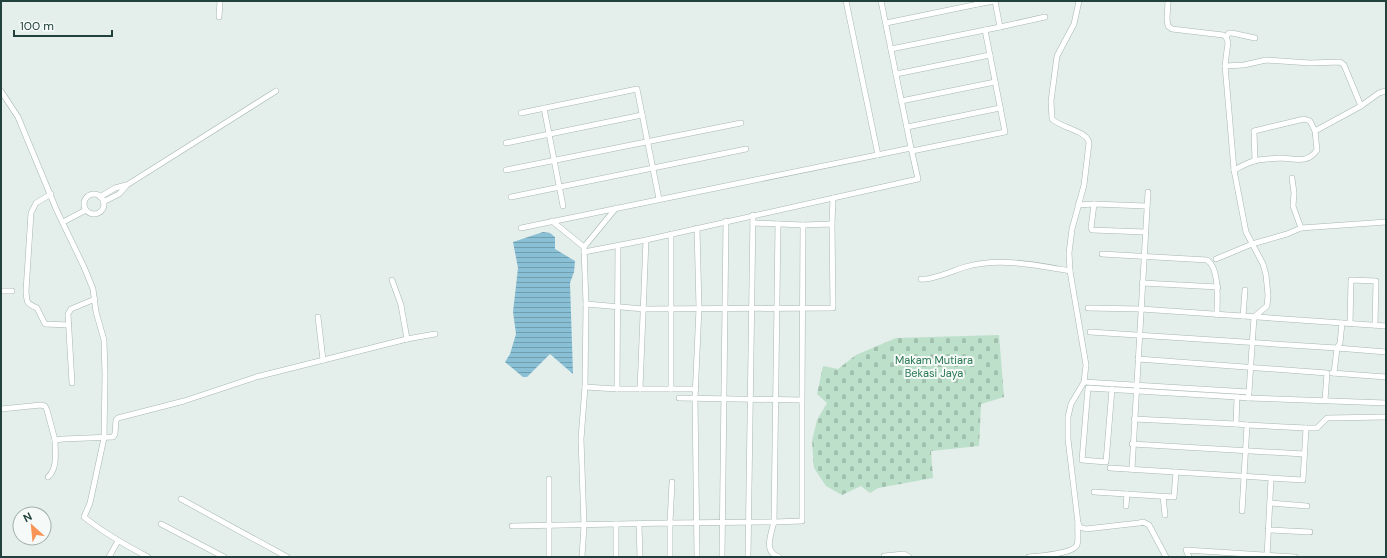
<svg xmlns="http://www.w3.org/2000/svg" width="1387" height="558" font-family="'DM Sans',sans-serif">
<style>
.cemetery{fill:url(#cemetery-stones)}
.water{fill:url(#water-rules)}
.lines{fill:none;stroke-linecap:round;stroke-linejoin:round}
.street-casing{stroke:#a6b7b3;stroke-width:6}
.street{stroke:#fff;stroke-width:5}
.labels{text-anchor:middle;stroke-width:4;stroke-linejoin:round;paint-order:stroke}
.park-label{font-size:11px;fill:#2a7953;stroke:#f5faf8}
</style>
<defs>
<pattern id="cemetery-stones" width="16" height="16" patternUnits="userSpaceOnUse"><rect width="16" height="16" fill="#bce0ca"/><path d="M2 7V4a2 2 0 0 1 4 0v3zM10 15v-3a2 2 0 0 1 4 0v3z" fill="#a1c1ae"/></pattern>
<pattern id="water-rules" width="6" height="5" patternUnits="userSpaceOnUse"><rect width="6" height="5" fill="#8ac0d5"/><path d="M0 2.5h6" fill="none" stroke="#709eae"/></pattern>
</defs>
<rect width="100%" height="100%" fill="#e4eeeb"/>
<polygon class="cemetery" points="999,335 1004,397 981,404 979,446 931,451 933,478 878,488 870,493 861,486 842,495 826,486 814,468 812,441 817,420 827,403 817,394 823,366 838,369 856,355 896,338"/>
<polygon class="water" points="543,232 550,233 555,237 555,249 575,261 574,272 570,283 573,374 550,354 527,377 523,377 505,362 510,354 516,334 513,312 518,268 513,242"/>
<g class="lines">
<g class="street-casing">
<g id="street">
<polyline points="846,1 878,155"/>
<path d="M1079,1l-5,23 -17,32 -6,45 1,18c9,9 36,12 37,24l-5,42 -12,44 -3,24 1,18 16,94 -2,17 -13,22 -3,13v22l10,84 2,4 6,2 53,-6 4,-1 6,3 17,32"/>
<polyline points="978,4 994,1"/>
<polyline points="219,17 220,1"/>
<polyline points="886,23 978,4 977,1"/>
<polyline points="1000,27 1045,17"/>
<polyline points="1226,37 1229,33 1232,33 1255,38"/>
<polyline points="891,49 1000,27 995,1"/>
<polyline points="1225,66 1244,65 1266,60 1310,63 1340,62 1344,65 1361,106"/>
<polyline points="896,74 990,55"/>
<path d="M1,91l17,26 39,94 27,56 9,22 3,23 8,28 1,35 -1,63 -14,65 -6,14c20,16 41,28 64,40"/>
<polyline points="901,101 995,82"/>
<polyline points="544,108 563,206"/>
<polyline points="521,113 637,89 659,199"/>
<polyline points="907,127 1000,108"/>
<polyline points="506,143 642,115"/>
<polyline points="912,151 1005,132 985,30"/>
<polyline points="1255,161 1254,131 1304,119 1310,121 1315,131"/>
<polyline points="506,170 741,123"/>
<path d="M1234,170c6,-3 13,-7 20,-9 7,-2 18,-2 25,-3 14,0 28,7 38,-8l-2,-19 46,-25 18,-13 7,-2"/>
<polyline points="1292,178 1294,193 1293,206 1301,228"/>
<path d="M51,194l-15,9 -5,10 -5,78c1,12 0,12 11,17l8,16 24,1"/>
<circle cx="94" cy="204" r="10"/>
<polyline points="100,197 115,188 126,185"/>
<polyline points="511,197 746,149"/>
<polyline points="103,202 119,194 127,185 276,91"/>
<polyline points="1094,204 1091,228 1092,230 1145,232"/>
<polyline points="1078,205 1094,204 1146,206"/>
<polyline points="552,221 584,247 616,208"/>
<polyline points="63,222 86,210"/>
<path d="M778,224l-4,298c-3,13 -11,30 5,35"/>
<polyline points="832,224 833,198"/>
<polyline points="521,228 911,148 881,1"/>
<polyline points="671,234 671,389"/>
<polyline points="584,252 646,240 918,179 911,148"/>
<path d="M1102,254l105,6c13,8 10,40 10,55"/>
<polyline points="1216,259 1252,244 1287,234 1301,228 1386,222"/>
<path d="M921,279c9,2 34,-9 44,-12 34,-10 71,-2 105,4"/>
<polyline points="392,280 401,305 407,339"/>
<polyline points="1142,283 1218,287"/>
<polyline points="1,291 12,291"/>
<polyline points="586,304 644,309 833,308 832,224 803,225 753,223"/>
<polyline points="1088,308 1141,309 1386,326"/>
<polyline points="1243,316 1245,290"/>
<polyline points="318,317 323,360"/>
<polyline points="1350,324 1351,280 1376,281 1375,325"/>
<polyline points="1090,332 1337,348 1340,343 1342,323"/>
<polyline points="1138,359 1327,373 1325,400"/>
<polyline points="1332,373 1386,377"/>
<polyline points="1334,373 1337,348 1386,352"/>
<polyline points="1084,382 1249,392 1254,317 1267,306 1268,295 1266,275 1263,264 1246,232 1234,170 1227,88 1225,66 1228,42 1226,37 1223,35 1172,29 1168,26 1167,19 1168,1"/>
<polyline points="72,383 68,314 71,309 95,299"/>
<polyline points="585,387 617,389 696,389"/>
<polyline points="617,389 618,246"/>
<polyline points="640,389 646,240"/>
<polyline points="1112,389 1106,462 1082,460 1088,388 1237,397"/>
<polyline points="1248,398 1386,403"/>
<polyline points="802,400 803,225"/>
<polyline points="1,409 41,405 45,406 47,410 55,440 63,439 113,437 115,434 116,420 118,418 184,401 256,377 407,339 435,334"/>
<polyline points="1134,419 1236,424"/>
<polyline points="1306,428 1317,428 1327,418 1386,417"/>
<polyline points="1132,444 1304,454"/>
<polyline points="1110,468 1303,480 1306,428 1247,425"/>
<polyline points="1132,469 1148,192"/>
<path d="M48,477c10,-9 7,-24 7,-37"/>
<polyline points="549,479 549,557"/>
<polyline points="672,482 670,523 774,522 802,521 802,400 679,398"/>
<polyline points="1094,492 1174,497 1176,472"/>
<polyline points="1163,497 1165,515"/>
<polyline points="181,499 287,557"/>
<polyline points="1270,503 1307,506"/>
<polyline points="1126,506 1127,494"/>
<polyline points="1242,511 1247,425 1236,424 1237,397 1248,398 1249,392"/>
<polyline points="161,524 224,557"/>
<polyline points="616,524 616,557"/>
<polyline points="639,524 640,557"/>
<polyline points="512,526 670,523 670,557"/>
<polyline points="1268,530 1310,532"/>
<polyline points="884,556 904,554 909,557"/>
<polyline points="109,557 118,541"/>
<polyline points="582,557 584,525 581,439 585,387 586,304 584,247"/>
<polyline points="697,557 695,398 699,308 697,228"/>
<polyline points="722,557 726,221"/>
<polyline points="748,557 753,215"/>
<path d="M1029,557c9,-1 44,-3 48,-12 2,-6 0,-15 1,-22"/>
<polyline points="1189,557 1186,550 1295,557"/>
<polyline points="1267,557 1271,479"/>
</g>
</g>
<use href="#street" class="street"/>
</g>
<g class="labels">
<g class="park-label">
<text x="934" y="364">Makam Mutiara<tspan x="934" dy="13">Bekasi Jaya</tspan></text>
</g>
</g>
<rect width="1387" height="558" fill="none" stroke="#22413c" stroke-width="4"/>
<g transform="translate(32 526) rotate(333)"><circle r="19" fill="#f5faf8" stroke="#a1b0ad"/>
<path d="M0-3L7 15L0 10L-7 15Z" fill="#f89458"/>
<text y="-6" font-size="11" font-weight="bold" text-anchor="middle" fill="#22413c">N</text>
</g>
<path d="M14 30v6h98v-6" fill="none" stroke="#22413c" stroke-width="2"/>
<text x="20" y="30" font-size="12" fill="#22413c" stroke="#f5faf8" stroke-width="3" paint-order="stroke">100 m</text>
</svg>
